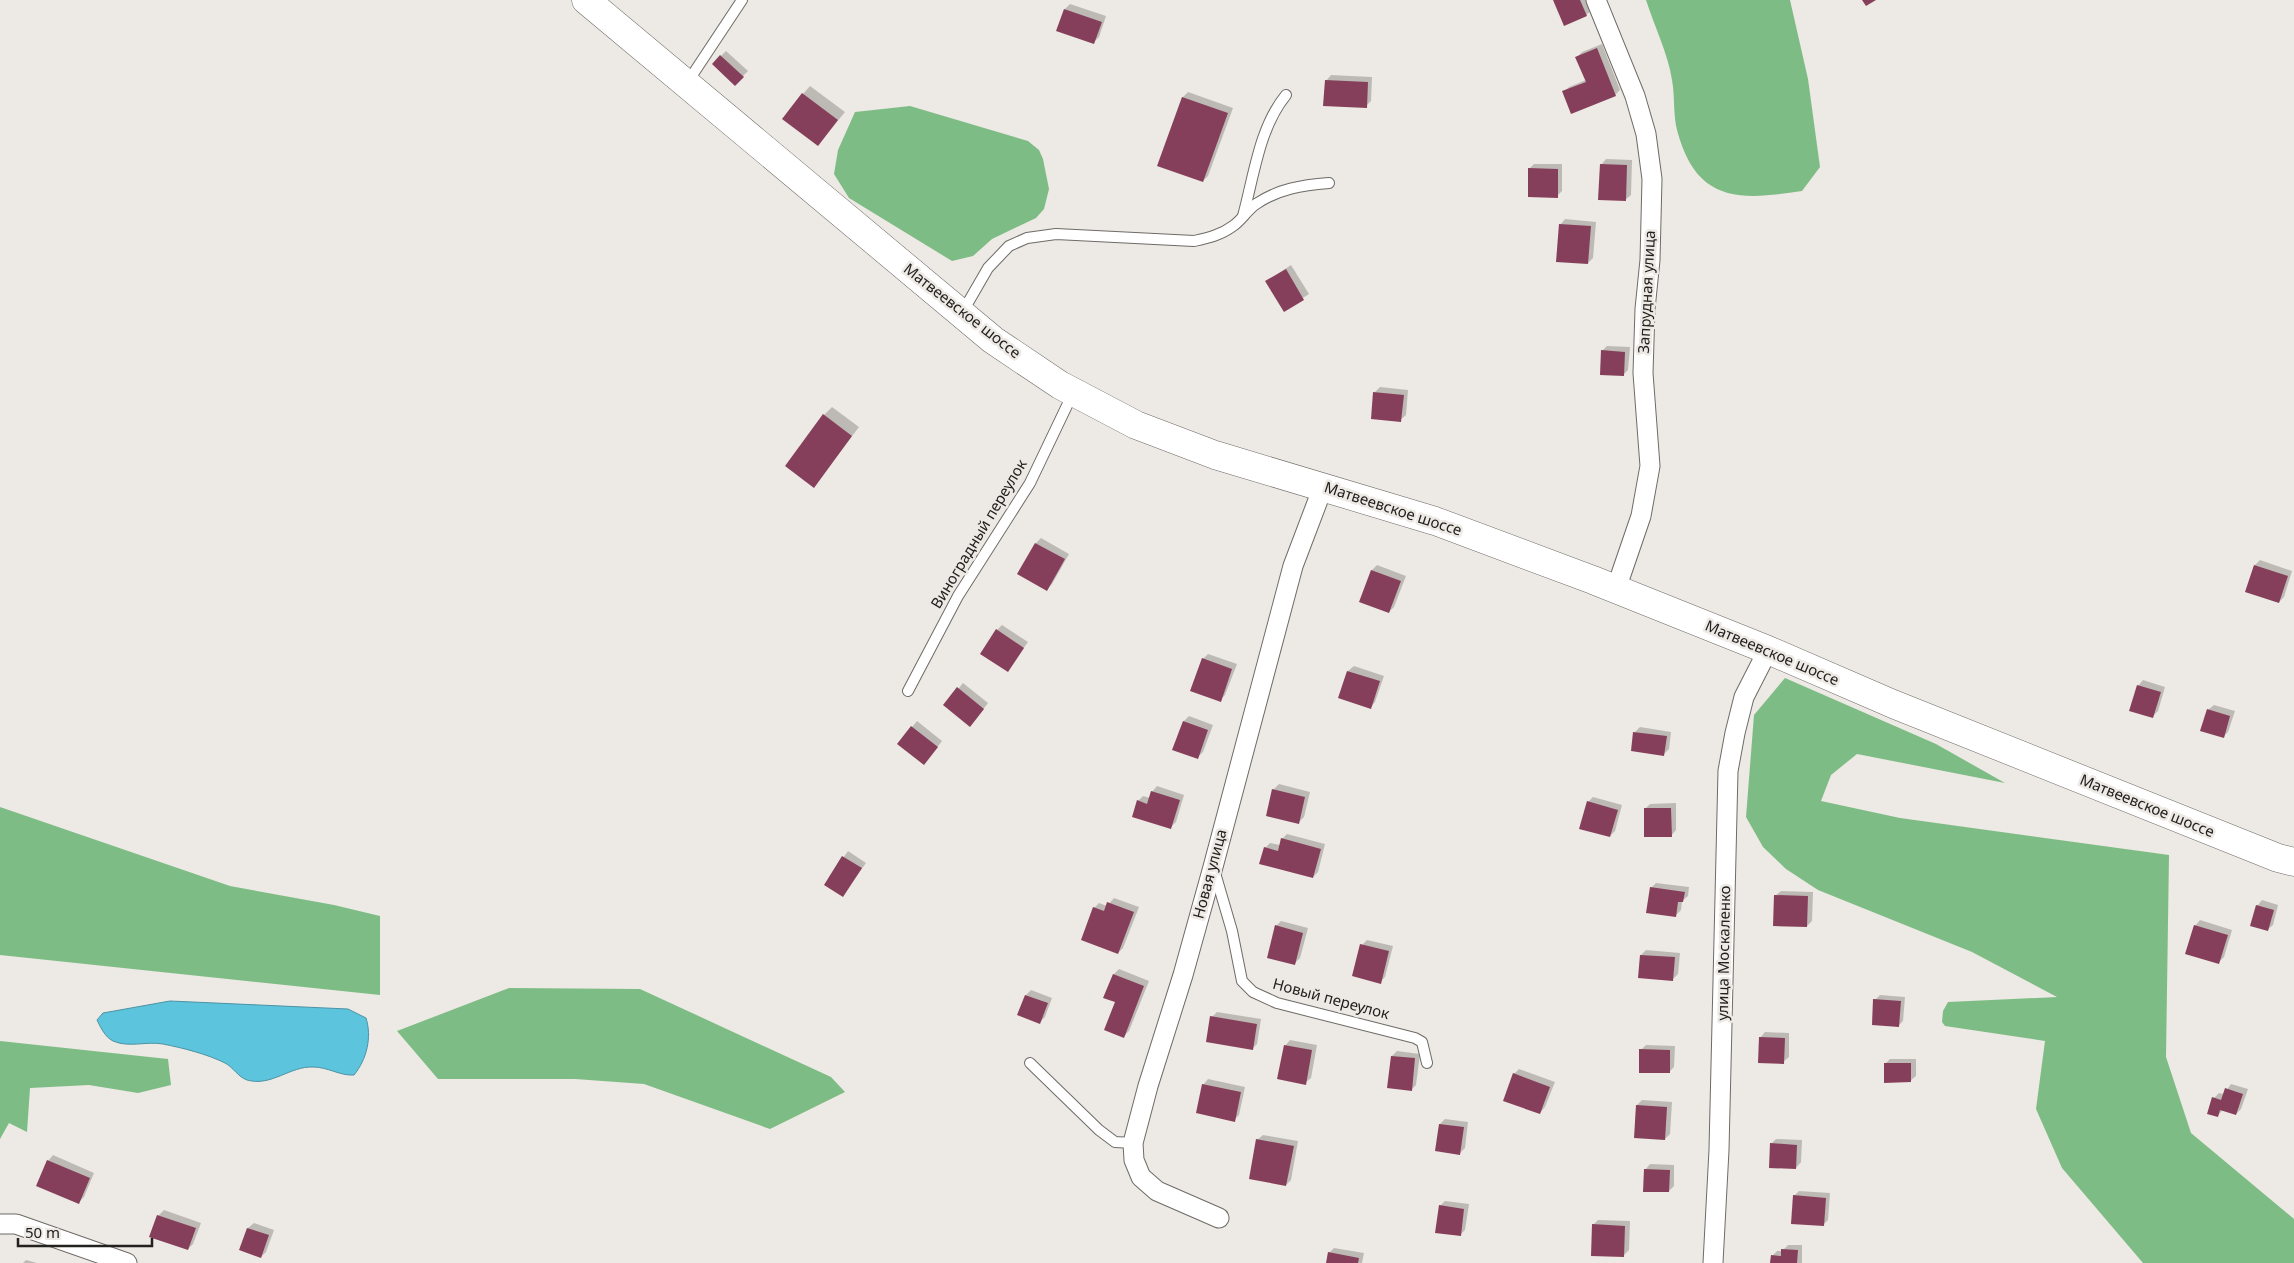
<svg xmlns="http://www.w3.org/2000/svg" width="2294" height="1263" font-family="'Noto Sans',sans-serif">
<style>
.forest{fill:#7ebc85}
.water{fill:#5dc4dd;stroke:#4b93a4}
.shadow{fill:#0003}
.building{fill:#863f5a}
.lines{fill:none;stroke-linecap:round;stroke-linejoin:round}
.lane-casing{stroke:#6e6b67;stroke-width:12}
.street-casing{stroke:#6e6b67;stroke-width:21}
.secondary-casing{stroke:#6e6b67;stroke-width:29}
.lane{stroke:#fff;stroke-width:10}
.street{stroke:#fff;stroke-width:19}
.secondary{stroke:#fff;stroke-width:28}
.labels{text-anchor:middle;stroke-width:5;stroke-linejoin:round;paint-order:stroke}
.street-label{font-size:15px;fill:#22211f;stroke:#ede9e4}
</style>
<rect width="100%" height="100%" fill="#ede9e4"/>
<g class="forest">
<path d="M1646,0h144l18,79 12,88 -18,24c-64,10 -106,11 -125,-61 -4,-16 -2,-34 -5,-50 -4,-26 -18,-55 -26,-80z"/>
<polygon points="910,106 1028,141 1039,150 1043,159 1049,189 1044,209 1036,218 992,239 973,256 952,261 849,198 834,174 838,150 855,112"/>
<polygon points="1785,678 1936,744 2005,783 1857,754 1831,775 1821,801 1900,818 2169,855 2166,1057 2191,1133 2294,1219 2294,1263 2143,1263 2062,1168 2036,1109 2045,1041 1945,1026 1942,1022 1943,1011 1948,1002 2057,997 1972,952 1818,890 1786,869 1763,847 1746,817 1754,715"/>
<polygon points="0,807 230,886 334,905 380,916 380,995 0,955"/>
<polygon points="509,988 640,989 831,1077 845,1092 770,1129 644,1084 575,1079 438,1079 397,1031"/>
<polygon points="0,1041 168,1059 171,1085 138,1093 89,1085 30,1088 27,1132 9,1123 0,1139"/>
</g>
<path class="water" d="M170,1001l178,8 18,9c6,19 1,41 -12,57 -14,1 -26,-8 -41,-8 -23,-1 -42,20 -66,13 -9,-3 -14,-13 -22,-17 -18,-9 -42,-15 -62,-19 -17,-3 -34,4 -50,-3 -8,-4 -12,-13 -16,-21l6,-7z"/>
<g class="shadow">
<polygon points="1554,0 1587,0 1592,10 1586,15"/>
<polygon points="1070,4 1106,16 1099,37 1094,42 1065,9"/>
<polygon points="1602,44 1620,90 1615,95 1564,92 1569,87 1586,80 1577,57 1582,52"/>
<polygon points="726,51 748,71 735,84 713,64"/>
<polygon points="1331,75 1372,77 1371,101 1366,106 1326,81"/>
<polygon points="810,86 845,112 818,145 803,94"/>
<polygon points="1188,92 1233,108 1208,176 1203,181 1159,165 1183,97"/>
<polygon points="1606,159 1632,160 1631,195 1625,200 1601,165"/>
<polygon points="1534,164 1562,164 1562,191 1557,196 1529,169"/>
<polygon points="1565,219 1596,222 1593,258 1588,263 1560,225"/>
<polygon points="1291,265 1309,294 1284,310 1267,281"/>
<polygon points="1607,346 1630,347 1628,370 1623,375 1602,351"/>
<polygon points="1380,387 1408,390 1406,415 1400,420 1375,392"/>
<polygon points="832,407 859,427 814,486 824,415"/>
<polygon points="1041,538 1069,554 1052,584 1047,589 1019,573 1036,543"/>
<polygon points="2260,560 2292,571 2284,597 2279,602 2255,565"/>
<polygon points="1377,565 1406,576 1394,607 1389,612 1360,601 1372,570"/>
<polygon points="1002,625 1028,642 1008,670 997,630"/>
<polygon points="1208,654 1237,664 1225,695 1220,700 1203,659"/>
<polygon points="1354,666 1384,676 1375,702 1370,708 1348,671"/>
<polygon points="2143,680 2165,687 2158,711 2153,716 2138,686"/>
<polygon points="963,683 988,703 975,720 945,705"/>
<polygon points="2214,705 2235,711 2228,732 2223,737 2208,710"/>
<polygon points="1189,716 1213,725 1203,752 1198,757 1184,721"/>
<polygon points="917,721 942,741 929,758 899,743"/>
<polygon points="1640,727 1671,732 1669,749 1664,754 1635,732"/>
<polygon points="1279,784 1310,792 1304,817 1299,822 1268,815 1274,789"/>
<polygon points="1157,786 1184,795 1176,822 1170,828 1138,801 1143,796 1150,798 1152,792"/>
<polygon points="1593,797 1622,805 1615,831 1610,836 1588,802"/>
<polygon points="1676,803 1676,830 1671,836 1645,809 1650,804"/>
<polygon points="1287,834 1325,844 1318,872 1313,877 1265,848 1270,843 1280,845 1282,839"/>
<polygon points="848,851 866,863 843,895 825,884"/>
<polygon points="1656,883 1689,887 1688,896 1682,901 1681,910 1676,915 1651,888"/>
<polygon points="1781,891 1813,892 1812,921 1807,926 1775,896"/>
<polygon points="1114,898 1139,907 1123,948 1118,953 1094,908 1099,903 1107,906"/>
<polygon points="2262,900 2278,905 2273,925 2267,930 2257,906"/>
<polygon points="2200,920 2232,930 2224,957 2219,962 2195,926"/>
<polygon points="1281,921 1308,928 1300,958 1295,963 1276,926"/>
<polygon points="1367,940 1393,946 1385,977 1380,982 1362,945"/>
<polygon points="1646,950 1680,953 1678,974 1673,979 1641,955"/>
<polygon points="1119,969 1149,981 1129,1031 1124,1036 1114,974"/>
<polygon points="1031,990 1052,998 1045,1017 1040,1022 1026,995"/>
<polygon points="1880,995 1905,997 1903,1021 1898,1026 1875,1000"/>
<polygon points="1217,1012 1261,1019 1257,1044 1252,1049 1212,1017"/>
<polygon points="1765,1032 1789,1033 1789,1057 1783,1062 1760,1038"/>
<polygon points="1290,1040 1317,1045 1311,1078 1305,1083 1285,1046"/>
<polygon points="1646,1045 1675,1046 1674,1067 1669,1072 1641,1050"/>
<polygon points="1397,1051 1420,1054 1416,1085 1411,1090 1392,1056"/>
<polygon points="1890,1059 1916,1059 1916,1076 1910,1081 1885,1064"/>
<polygon points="1519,1069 1555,1082 1545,1107 1540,1113 1514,1074"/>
<polygon points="1208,1079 1245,1087 1239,1115 1234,1120 1203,1085"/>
<polygon points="2231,1084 2248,1089 2241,1109 2236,1114 2223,1110 2217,1116 2214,1098 2219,1093 2224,1094"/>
<polygon points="1642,1100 1672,1102 1670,1134 1665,1139 1637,1105"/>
<polygon points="1445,1119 1468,1122 1465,1148 1460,1153 1440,1124"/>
<polygon points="1263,1135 1298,1141 1291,1180 1286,1185 1257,1140"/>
<polygon points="1776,1139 1802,1140 1801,1162 1796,1168 1771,1144"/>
<polygon points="53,1155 94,1173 84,1197 79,1202 48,1161"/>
<polygon points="1650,1164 1674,1165 1674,1186 1669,1191 1645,1170"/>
<polygon points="1799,1191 1830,1193 1828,1220 1823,1225 1794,1196"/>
<polygon points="1445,1201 1469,1204 1465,1230 1460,1235 1440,1206"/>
<polygon points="164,1210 201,1223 193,1244 188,1249 158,1216"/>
<polygon points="1598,1220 1630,1221 1629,1250 1623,1256 1593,1225"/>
<polygon points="254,1223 274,1230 266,1252 261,1257 241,1250 248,1228"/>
<polygon points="1788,1245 1802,1245 1802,1263 1772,1263 1772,1256 1777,1251 1782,1251"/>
<polygon points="1334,1248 1364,1253 1362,1263 1327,1263 1329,1253"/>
<polygon points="26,1260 37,1263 23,1263"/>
</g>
<g class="building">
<polygon points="1553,0 1580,0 1587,16 1564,26"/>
<polygon points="1862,0 1876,0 1866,6"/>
<polygon points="1064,9 1102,22 1094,44 1056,31"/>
<polygon points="1597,48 1616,96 1571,114 1562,91 1586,82 1575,57"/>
<polygon points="720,55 744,77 735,86 712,64"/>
<polygon points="1325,80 1368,82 1367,108 1323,106"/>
<polygon points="802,93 838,120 818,146 782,119"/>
<polygon points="1182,97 1228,113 1203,182 1157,166"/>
<polygon points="1600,164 1627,165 1626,201 1598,200"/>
<polygon points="1528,168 1558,169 1558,198 1528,197"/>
<polygon points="1559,224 1591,226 1588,264 1556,262"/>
<polygon points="1286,269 1304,300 1284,312 1265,281"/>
<polygon points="1601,350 1625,352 1624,376 1600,375"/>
<polygon points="1373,392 1404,395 1401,422 1371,419"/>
<polygon points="823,414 852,436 814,488 785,466"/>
<polygon points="1035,543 1065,559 1047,591 1017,574"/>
<polygon points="2254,565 2288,576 2279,603 2245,592"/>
<polygon points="1371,570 1401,581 1389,613 1359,602"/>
<polygon points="996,629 1024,648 1008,672 980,654"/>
<polygon points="1202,658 1232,669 1221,702 1190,691"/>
<polygon points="1347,671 1380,681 1371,709 1338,698"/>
<polygon points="2137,685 2161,692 2153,718 2129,711"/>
<polygon points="957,687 984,709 970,727 943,705"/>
<polygon points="2207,709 2230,716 2224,738 2200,731"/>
<polygon points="1183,721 1208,730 1198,759 1172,750"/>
<polygon points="911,726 938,747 924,765 897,744"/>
<polygon points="1633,732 1667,736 1664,756 1631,751"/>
<polygon points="1272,789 1305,797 1299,824 1266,816"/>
<polygon points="1151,791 1180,800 1171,829 1132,817 1137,800 1147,804"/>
<polygon points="1587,801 1618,810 1610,837 1579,829"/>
<polygon points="1644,808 1671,808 1672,837 1644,837"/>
<polygon points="1281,838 1321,849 1313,878 1259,864 1264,847 1278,851"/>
<polygon points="842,856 862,868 843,897 824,885"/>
<polygon points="1650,887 1685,892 1683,902 1678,902 1676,917 1646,913"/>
<polygon points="1774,895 1808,896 1807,927 1773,926"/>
<polygon points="1107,902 1134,912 1118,954 1081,940 1093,907 1104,911"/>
<polygon points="2256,905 2274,910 2268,931 2250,926"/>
<polygon points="1275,925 1303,933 1295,965 1267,958"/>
<polygon points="2194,925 2228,935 2219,964 2185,954"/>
<polygon points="1360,944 1389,951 1381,984 1352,976"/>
<polygon points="1640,955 1675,957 1673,981 1638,978"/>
<polygon points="1113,974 1144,986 1124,1038 1104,1030 1115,1002 1103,998"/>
<polygon points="1025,995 1048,1003 1040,1024 1017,1015"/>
<polygon points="1873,999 1901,1001 1899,1027 1872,1025"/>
<polygon points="1210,1016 1257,1024 1253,1050 1206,1042"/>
<polygon points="1759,1037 1785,1038 1784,1064 1758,1063"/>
<polygon points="1284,1045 1312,1050 1306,1085 1277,1079"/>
<polygon points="1639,1049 1670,1050 1670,1073 1639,1073"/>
<polygon points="1391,1056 1415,1058 1412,1091 1387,1088"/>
<polygon points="1884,1063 1911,1063 1911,1082 1884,1083"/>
<polygon points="1513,1073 1550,1087 1540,1114 1503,1101"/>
<polygon points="1202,1084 1241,1092 1235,1122 1196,1113"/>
<polygon points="2225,1088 2243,1094 2236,1115 2220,1110 2218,1117 2207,1114 2212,1097 2221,1100"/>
<polygon points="1636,1105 1667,1107 1665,1140 1634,1138"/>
<polygon points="1439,1124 1464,1127 1460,1155 1435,1151"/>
<polygon points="1256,1139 1294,1146 1286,1186 1249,1179"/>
<polygon points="1770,1143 1797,1145 1796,1169 1769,1168"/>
<polygon points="47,1160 90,1178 79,1204 36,1186"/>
<polygon points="1644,1169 1670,1170 1669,1192 1643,1192"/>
<polygon points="1793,1195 1826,1198 1824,1226 1791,1224"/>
<polygon points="1439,1205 1464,1209 1461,1236 1435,1233"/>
<polygon points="157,1215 196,1228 188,1250 149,1237"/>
<polygon points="1592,1224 1625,1226 1624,1257 1591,1256"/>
<polygon points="247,1228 269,1235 261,1258 239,1250"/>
<polygon points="1781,1249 1798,1250 1797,1263 1770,1263 1771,1255 1781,1256"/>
<polygon points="1328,1252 1359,1258 1358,1263 1326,1263"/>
</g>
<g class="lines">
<g class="lane-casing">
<g id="lane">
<polyline points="687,83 742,0"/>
<path d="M1243,216c11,-40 16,-88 43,-121"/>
<path d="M962,313l26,-45 21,-22 18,-8 29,-4 138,7c14,-3 27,-6 39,-15 9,-6 14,-16 23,-22 22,-15 46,-19 73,-21"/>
<polyline points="908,691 958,596 1030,483 1073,393"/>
<polyline points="1215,873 1232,931 1242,981 1253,992 1277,1003 1415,1038 1422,1042 1427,1063"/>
<polyline points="1030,1063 1099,1130 1115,1142 1133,1143"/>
</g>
</g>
<g class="street-casing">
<g id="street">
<polyline points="1596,0 1635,96 1646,134 1652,179 1650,260 1645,309 1643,373 1650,466 1641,516 1616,589"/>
<polyline points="1219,1218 1157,1191 1141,1177 1134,1160 1133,1143 1148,1086 1183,975 1213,867 1293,566 1323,487"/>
<polyline points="0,1224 16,1224 127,1263"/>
<polyline points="1713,1263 1719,1150 1728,771 1735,733 1744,697 1768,650"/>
</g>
</g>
<g class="secondary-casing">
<polyline id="secondary" points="586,0 993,340 1060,385 1136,425 1215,455 1435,521 1593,580 1768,650 1893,704 2278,858 2294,862"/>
</g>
<use href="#lane" class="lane"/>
<use href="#street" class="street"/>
<use href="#secondary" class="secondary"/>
</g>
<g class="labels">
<g class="street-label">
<text transform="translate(1647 292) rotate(-87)" y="5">Запрудная улица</text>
<text transform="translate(962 311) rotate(38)" y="5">Матвеевское шоссе</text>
<text transform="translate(1393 509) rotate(18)" y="5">Матвеевское шоссе</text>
<text transform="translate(979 534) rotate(-59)" y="5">Виноградный переулок</text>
<text transform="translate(1772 653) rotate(23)" y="5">Матвеевское шоссе</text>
<text transform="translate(2147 806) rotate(22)" y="5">Матвеевское шоссе</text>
<text transform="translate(1210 874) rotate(-75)" y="5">Новая улица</text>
<text transform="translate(1724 953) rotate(-89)" y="5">улица Москаленко</text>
<text transform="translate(1331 999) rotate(15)" y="5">Новый переулок</text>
</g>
</g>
<path d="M18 1238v8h134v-8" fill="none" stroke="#22211f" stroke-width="2.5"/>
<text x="25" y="1238" font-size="15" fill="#22211f" stroke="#ede9e4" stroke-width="4" paint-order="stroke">50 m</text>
</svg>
